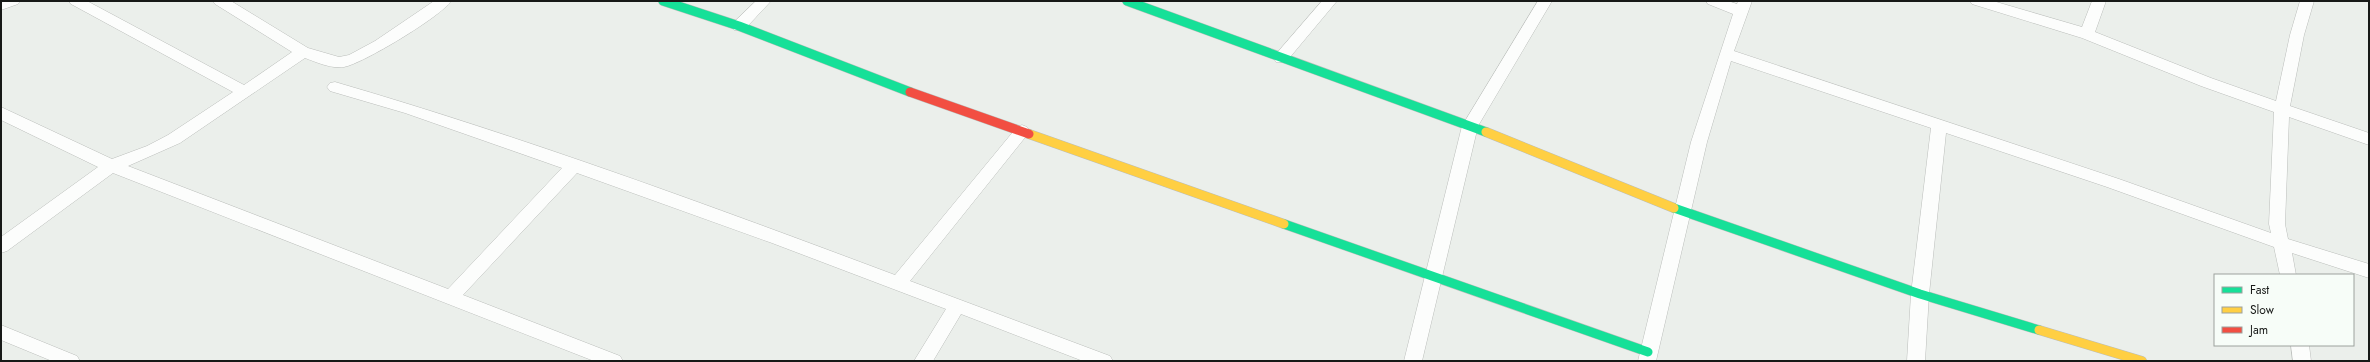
<svg xmlns="http://www.w3.org/2000/svg" width="2370" height="362" font-family="Jost,sans-serif">
<style>
.lines{fill:none;stroke-linecap:round;stroke-linejoin:round}
.street-casing{stroke:#bbbebb;stroke-width:1}
.fast-casing{stroke:#bbbebb;stroke-width:10}
.slow-casing{stroke:#bbbebb;stroke-width:10}
.jam-casing{stroke:#bbbebb;stroke-width:10}
.street{fill:#fcfdfc;fill-rule:evenodd}
.fast{stroke:#16e098;stroke-width:9}
.slow{stroke:#ffcf43;stroke-width:9}
.jam{stroke:#f24e42;stroke-width:9}
</style>
<rect width="100%" height="100%" fill="#ebefeb"/>
<g class="lines">
<g class="street-casing">
<g id="street">
<polygon points="1,1 20,1 18,4 1,10"/>
<path d="M69,1h18l157,84 48,-33 -77,-48 -2,-3h18l77,47 31,9 10,-2 26,-14 59,-40h17c-9,15 -89,63 -107,66 -13,2 -28,-5 -39,-9l-125,85 -52,23 320,123 114,-121 -157,-55 -75,-22 -3,-4 3,-4 5,-1c189,55 376,124 560,193l122,-148 5,-2 5,2 3,4 -3,4 -117,146 200,75 3,5h-30l-122,-47 -28,47h-19l32,-52 -174,-66 -195,-70 -114,122 157,61 3,5h-29l-481,-188 -106,78 -6,2v-16l97,-70 -97,-47v-13l111,52 35,-13 21,-11 65,-43 -162,-88z"/>
<polygon points="756,1 771,1 744,30 734,30 732,26 734,22"/>
<polygon points="1322,1 1337,1 1286,62 1276,62 1274,58 1276,54"/>
<polygon points="1538,1 1552,1 1478,126 1422,361 1404,361 1462,126"/>
<polygon points="1706,1 1728,1 1737,4 1738,1 1752,1 1734,51 2119,179 2271,233 2269,224 2274,112 2201,86 2082,38 1972,4 1970,1 1993,1 2082,27 2092,1 2106,1 2095,32 2211,78 2276,101 2290,35 2300,1 2314,1 2304,35 2290,106 2369,133 2369,145 2289,117 2285,224 2288,239 2369,264 2369,278 2292,253 2296,275 2280,275 2274,247 2107,187 1946,133 1929,294 1925,361 1907,361 1911,294 1931,128 1731,61 1707,142 1656,361 1638,361 1691,142 1733,14 1708,4"/>
<polygon points="1,325 77,356 80,361 52,361 1,340"/>
<polygon points="2291,345 2309,345 2311,361 2293,361"/>
</g>
</g>
<g class="fast-casing">
<g id="fast">
<polyline points="663,1 739,26 910,92"/>
<polyline points="1127,1 1486,132"/>
<polyline points="1674,208 1920,294 2039,330"/>
<polyline points="1284,224 1648,352"/>
</g>
</g>
<g class="slow-casing">
<g id="slow">
<polyline points="1486,132 1674,208"/>
<polyline points="1029,134 1284,224"/>
<polyline points="2039,330 2142,361"/>
</g>
</g>
<g class="jam-casing">
<polyline id="jam" points="910,92 1029,134"/>
</g>
<use href="#street" class="street"/>
<use href="#fast" class="fast"/>
<use href="#slow" class="slow"/>
<use href="#jam" class="jam"/>
</g>
<rect width="2370" height="362" fill="none" stroke="#171917" stroke-width="4"/>
<rect x="2214" y="274" width="140" height="72" fill="#f7fdf8" stroke="#9da29e"/>
<rect x="2222" y="287" width="20" height="6" fill="#16e098" stroke="#9da29e"/>
<text x="2250" y="294" font-size="12" fill="#171917">Fast</text>
<rect x="2222" y="307" width="20" height="6" fill="#ffcf43" stroke="#9da29e"/>
<text x="2250" y="314" font-size="12" fill="#171917">Slow</text>
<rect x="2222" y="327" width="20" height="6" fill="#f24e42" stroke="#9da29e"/>
<text x="2250" y="334" font-size="12" fill="#171917">Jam</text>
</svg>
